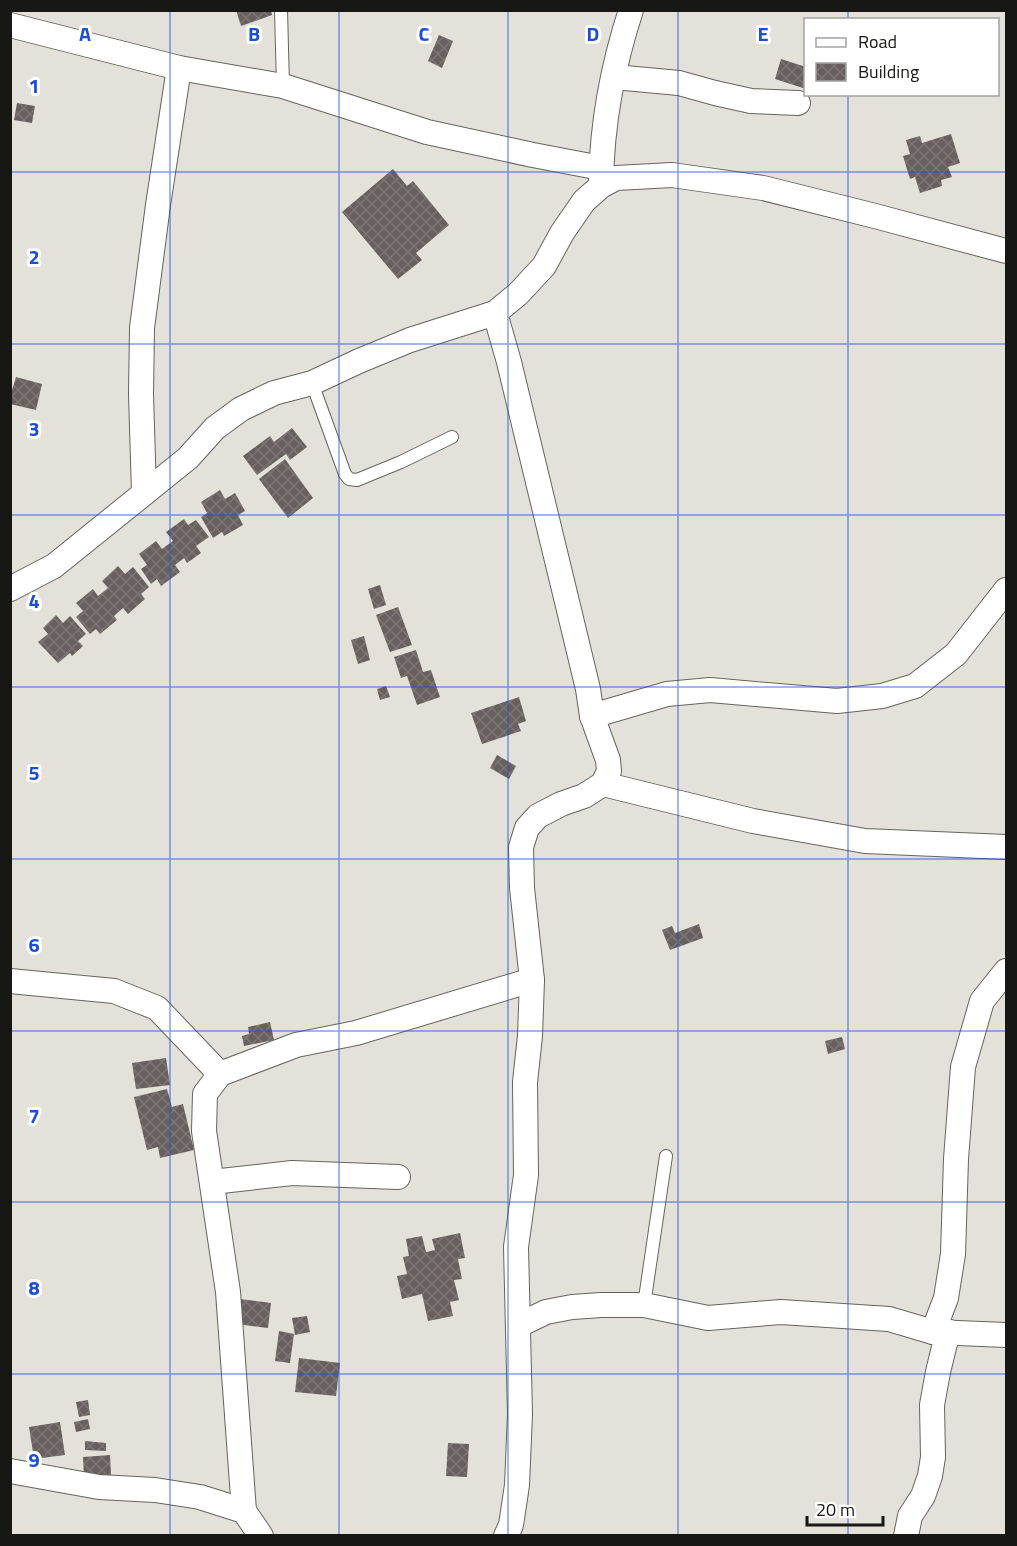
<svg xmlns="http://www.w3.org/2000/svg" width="1017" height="1546" font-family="'Titillium Web',sans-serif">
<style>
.building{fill:url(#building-cross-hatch)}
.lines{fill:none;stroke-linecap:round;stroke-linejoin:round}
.lane-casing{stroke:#66645e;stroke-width:14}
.street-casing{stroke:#66645e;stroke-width:26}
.lane{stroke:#fff;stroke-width:12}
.street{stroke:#fff;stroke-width:24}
.grid{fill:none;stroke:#1d4ed8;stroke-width:1.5;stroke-opacity:0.55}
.grid-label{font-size:20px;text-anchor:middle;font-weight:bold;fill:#1d4ed8;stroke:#fff;stroke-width:6;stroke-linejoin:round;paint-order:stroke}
</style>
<defs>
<pattern id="building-cross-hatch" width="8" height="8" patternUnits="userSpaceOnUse" patternTransform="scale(1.5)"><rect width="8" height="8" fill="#67605f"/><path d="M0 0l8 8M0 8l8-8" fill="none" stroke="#7c7675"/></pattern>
</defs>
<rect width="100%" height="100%" fill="#e3e1da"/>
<g class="building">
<polygon points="236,10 271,10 272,15 241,26"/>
<polygon points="439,35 453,41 442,68 428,61"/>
<polygon points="781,59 806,67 806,89 775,79"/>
<polygon points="17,103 35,106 32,123 14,120"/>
<polygon points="951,134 960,163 948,167 952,177 941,180 942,186 920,193 915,177 910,179 903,156 910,154 906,140 920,136 922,143"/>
<polygon points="393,169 407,186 413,181 449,225 416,253 422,260 398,279 342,212"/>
<polygon points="16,377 42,384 36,410 10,404 10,397"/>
<polygon points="292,428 307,447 290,460 286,454 257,475 243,456 270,436 274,442"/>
<polygon points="285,459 313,498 288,518 259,479"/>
<polygon points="220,490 225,499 235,493 245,511 238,515 243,525 224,536 222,532 213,538 201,517 207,513 201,502"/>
<polygon points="184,519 188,525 196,520 209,537 196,546 201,553 187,563 184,558 175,565 180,572 161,586 157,579 151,584 141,569 147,565 139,554 156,541 162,549 173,541 166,532"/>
<polygon points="118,566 125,574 133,567 149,587 141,594 145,599 128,614 123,608 114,616 117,620 100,634 96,629 90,634 76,617 83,611 76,603 93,589 98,596 108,588 102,581"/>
<polygon points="380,585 386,605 374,609 368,589"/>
<polygon points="398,607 412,645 390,652 376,615"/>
<polygon points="56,615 63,623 70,616 86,634 78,641 83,646 72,656 70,653 58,663 38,642 48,634 43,628"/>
<polygon points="364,636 370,660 358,664 351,640"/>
<polygon points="416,650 423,672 431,670 440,697 417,705 407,676 401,678 394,657"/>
<polygon points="386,686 390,697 380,700 377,689"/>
<polygon points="519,697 526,721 518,724 521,731 482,744 471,713"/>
<polygon points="497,755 516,766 509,779 490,768"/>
<polygon points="699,924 703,938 670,950 662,930 672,926 675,933"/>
<polygon points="270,1022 274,1040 244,1046 242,1036 249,1034 248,1027"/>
<polygon points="842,1037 845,1049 828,1054 825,1041"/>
<polygon points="166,1058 170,1085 136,1089 132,1063"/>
<polygon points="167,1089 172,1107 183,1104 194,1150 160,1158 158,1147 147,1150 134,1097"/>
<polygon points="460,1233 465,1258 458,1259 462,1279 454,1280 459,1300 450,1302 453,1316 428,1321 422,1294 402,1299 397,1276 407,1274 403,1257 409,1256 406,1239 422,1236 426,1252 435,1250 432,1239"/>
<polygon points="240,1299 271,1303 268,1328 236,1324"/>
<polygon points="307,1316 310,1332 295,1335 292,1318"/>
<polygon points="279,1331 294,1334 290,1363 275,1361"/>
<polygon points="299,1358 340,1363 336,1396 295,1392"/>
<polygon points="88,1400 90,1415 79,1417 76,1402"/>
<polygon points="88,1419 90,1429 76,1432 74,1422"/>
<polygon points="60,1422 65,1455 34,1459 29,1427"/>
<polygon points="85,1441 106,1443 106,1451 85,1450"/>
<polygon points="448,1443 469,1444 467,1477 446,1476"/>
<polygon points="110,1455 111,1475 84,1477 83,1457"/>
</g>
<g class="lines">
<g class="lane-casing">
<g id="lane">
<polyline points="281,10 283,86"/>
<polyline points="312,383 345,474 349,479 357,480 401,462 452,437"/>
<polyline points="644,1305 666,1156"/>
</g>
</g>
<g class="street-casing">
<g id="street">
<polyline points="10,25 179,68 283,86 427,132 533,155 601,168"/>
<polyline points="614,77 679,83 715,93 751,101 798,103"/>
<path d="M601,182c1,-57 12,-117 30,-172"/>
<polyline points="495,313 509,362 569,610 588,689 592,716 608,760 609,771 603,784 584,796 561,804 538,816 527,828 521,847 522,888 532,980 530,1036 525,1082 526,1175 516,1247 520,1414 517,1485 511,1525 506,1536"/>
<polyline points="144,493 141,394 142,328 158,205 179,68"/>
<polyline points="10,589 54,566 188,458 215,428 241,409 274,393 312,383 359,361 410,340 495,313 518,294 544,266 562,233 584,201 601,186 616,178 672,175 763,188 875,216 1006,251"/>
<polyline points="592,716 667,694 710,690 837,701 882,696 915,686 956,654 1006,590"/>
<polyline points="603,784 753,821 865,841 1006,847"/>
<polyline points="10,981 114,991 157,1008 220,1074"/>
<polyline points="212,1182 292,1173 398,1177"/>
<polyline points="519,1325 546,1312 572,1307 601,1305 644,1305 708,1318 781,1312 889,1319 933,1332 1006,1335"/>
<polyline points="933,1332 946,1298 953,1254 956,1159 963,1067 982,1001 1006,971"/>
<polyline points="10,1471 99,1487 155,1490 200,1497 244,1511 261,1536"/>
<polyline points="244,1511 228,1292 204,1131 205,1094 220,1074 296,1045 356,1033 532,980"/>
<polyline points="906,1536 910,1516 923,1496 930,1476 933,1457 932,1405 938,1372 945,1343 950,1332"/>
</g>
</g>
<use href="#lane" class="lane"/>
<use href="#street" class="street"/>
</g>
<path class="grid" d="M170,10v1526M339,10v1526M508,10v1526M678,10v1526M848,10v10M848,94v1442M10,172h996M10,344h996M10,515h996M10,687h996M10,859h996M10,1031h996M10,1202h996M10,1374h996"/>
<g class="grid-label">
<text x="85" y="41">A</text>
<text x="254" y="41">B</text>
<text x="424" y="41">C</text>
<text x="593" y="41">D</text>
<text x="763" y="41">E</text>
<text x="34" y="93">1</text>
<text x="34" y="264">2</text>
<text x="34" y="436">3</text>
<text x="34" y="608">4</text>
<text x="34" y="780">5</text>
<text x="34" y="952">6</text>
<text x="34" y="1123">7</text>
<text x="34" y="1295">8</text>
<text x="34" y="1467">9</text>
</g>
<rect width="1017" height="1546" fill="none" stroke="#171714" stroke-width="24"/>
<rect x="804" y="18" width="195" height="78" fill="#ffffff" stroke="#a2a2a1" stroke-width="1.5"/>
<rect x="816" y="38" width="30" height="9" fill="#ffffff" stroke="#a2a2a1" stroke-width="1.5"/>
<text x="858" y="48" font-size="18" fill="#171714">Road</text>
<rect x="816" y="63" width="30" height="18" fill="url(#building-cross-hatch)" stroke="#a2a2a1" stroke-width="1.5"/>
<text x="858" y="78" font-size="18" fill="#171714">Building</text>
<path d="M807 1516v9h76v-9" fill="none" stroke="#171714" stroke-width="3"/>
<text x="816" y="1516" font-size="18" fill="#171714" stroke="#ffffff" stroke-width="4.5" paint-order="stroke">20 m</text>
</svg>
